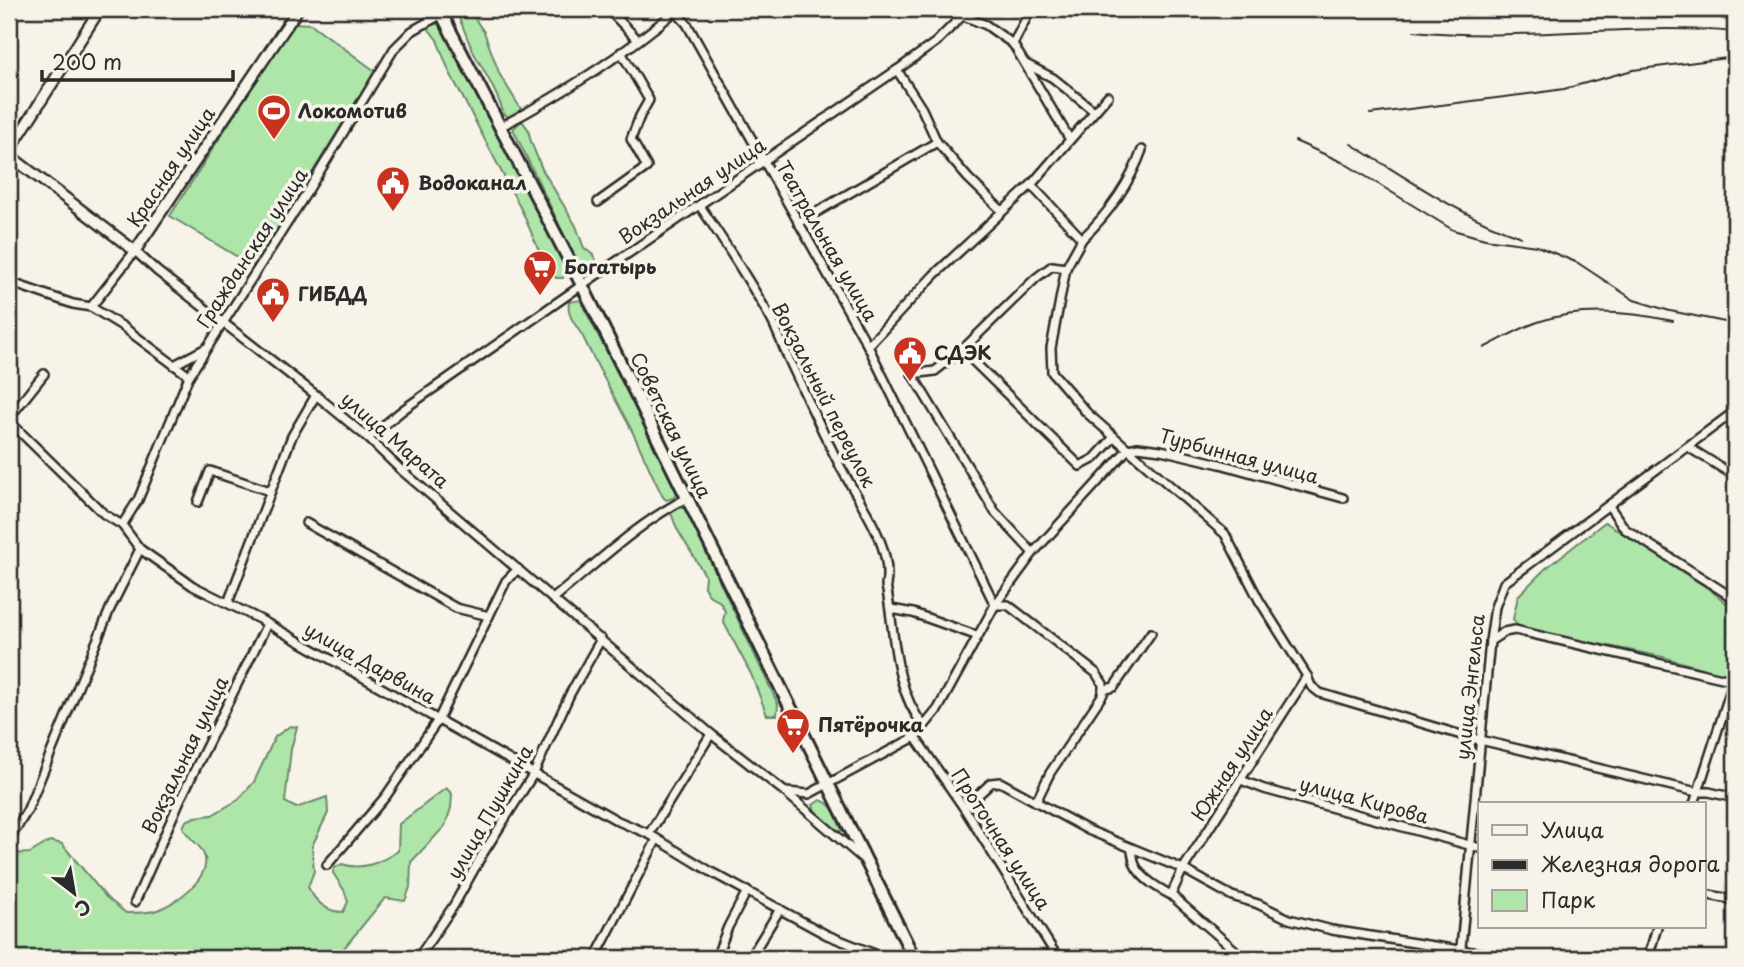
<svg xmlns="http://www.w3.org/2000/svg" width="1744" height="967" font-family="'Playpen Sans',sans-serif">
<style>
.green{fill:#aee6aa;stroke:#6c886a;stroke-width:2}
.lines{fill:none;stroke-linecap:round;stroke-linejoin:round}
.stream{stroke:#7091a9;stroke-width:2}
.minor-casing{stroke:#2b2b2b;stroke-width:12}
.tertiary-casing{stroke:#2b2b2b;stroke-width:14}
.primary-casing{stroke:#2b2b2b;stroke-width:16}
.minor{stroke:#f7f3e8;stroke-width:7}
.tertiary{stroke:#f7f3e8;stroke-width:9}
.primary{stroke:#f7f3e8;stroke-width:10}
.rail{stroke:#2b2b2b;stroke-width:2}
.labels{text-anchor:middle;stroke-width:7;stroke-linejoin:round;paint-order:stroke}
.poi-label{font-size:19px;font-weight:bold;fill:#2b2b2b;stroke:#f7f3e8;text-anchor:start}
.street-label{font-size:19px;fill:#2b2b2b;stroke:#f7f3e8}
</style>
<rect width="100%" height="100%" fill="#f7f3e8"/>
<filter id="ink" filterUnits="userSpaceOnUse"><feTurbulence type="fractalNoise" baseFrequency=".0143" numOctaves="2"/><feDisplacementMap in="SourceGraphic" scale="14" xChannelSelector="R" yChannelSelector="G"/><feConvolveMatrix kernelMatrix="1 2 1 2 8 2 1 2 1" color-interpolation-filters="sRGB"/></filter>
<g filter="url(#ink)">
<g class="green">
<path d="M468,9l16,23 16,43 21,34 -3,6 -7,3 -7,-4c-7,-21 -18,-40 -29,-59 -8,-15 -12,-31 -20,-45z"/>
<polygon points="293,23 311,24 375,71 254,267 170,216"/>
<polygon points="435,23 443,28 567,269 563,278 556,278 547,269 522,211 449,71 437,40 428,28"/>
<polygon points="520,122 523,122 528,129 531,142 542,169 576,226 584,248 593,255 597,263 595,269 587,275 580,268 513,129"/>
<path d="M580,300l99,192 -6,6 -7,2 -3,-3c-14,-27 -25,-57 -40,-83 -13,-25 -26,-48 -38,-73 -6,-14 -19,-23 -16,-39z"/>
<polygon points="679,508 685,508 778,704 777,715 767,715 751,674 723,621 725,611 720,602 709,595 704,587 705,575 677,529 671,513"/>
<polygon points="1605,522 1709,589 1730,606 1735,620 1735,639 1725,675 1663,657 1520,628 1513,619 1518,596 1545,569"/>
<path d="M290,726l7,1 -6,22 -6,53 11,6 31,-11 1,16 -16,33 2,25 -6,16c7,14 18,25 35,25l5,-10 -4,-12 -11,-17 1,-5 8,-4c21,7 39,-2 56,-13l1,-27 47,-36 6,6 -1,14 -6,18 -34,36 -1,25 -5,14 -20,-3 -41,50 2,10h-337v-104l21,-1 20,-12 12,3 44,53 20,16c9,0 19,0 28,-2 19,-5 55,-31 51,-53 -3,-14 -17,-18 -22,-31l3,-6 9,-4 17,-2 26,-15 16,-18 21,-45z"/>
<path d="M820,800c13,3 16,17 21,28v4c-12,-4 -25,-15 -28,-27z"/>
</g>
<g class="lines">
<polyline class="stream" points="9,943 22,958"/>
<g class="minor-casing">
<g id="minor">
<polyline points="608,9 638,40"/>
<polyline points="946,9 986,25 1013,44 1069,138"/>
<polyline points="676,12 687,24 868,346 995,605"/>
<polyline points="1013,44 1031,9"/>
<polyline points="1026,64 1053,78 1094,111"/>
<polyline points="897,70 922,109 937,142 968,178 1002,211"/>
<path d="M500,127c64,-34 124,-72 178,-118"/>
<polyline points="1031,185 1082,239 1066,268 1051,348 1052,372 1087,413 1225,534 1259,600 1307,676 1311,686 1320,693 1468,737 1697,792 1709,792 1735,798"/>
<polyline points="598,202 647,167 631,139 640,116 649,100 621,52"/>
<path d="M700,206c25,37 49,74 71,113 6,11 10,23 15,34 17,37 34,74 53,111 17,34 55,81 47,121 9,46 7,104 38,141"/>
<polyline points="798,223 937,142"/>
<path d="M1082,239c26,-25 48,-56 60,-89"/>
<polyline points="9,282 73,304 91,307 122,326 189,376"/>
<polyline points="91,307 135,251 157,271 316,395 368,438 400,469 711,734 785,792 862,858"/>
<polyline points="868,346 934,275 1031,185 1108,96"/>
<polyline points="962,350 1080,466 1095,458 1114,437"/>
<polyline points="174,365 206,348"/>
<polyline points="9,418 44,374"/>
<polyline points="9,421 104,514 122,525 140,549 193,586 261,620 618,821 649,834 713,873 827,935 885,958"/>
<polyline points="368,438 404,409 582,285 897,70 936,42 963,15"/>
<polyline points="1688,447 1735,476"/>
<polyline points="1128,449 1138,447 1161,450 1220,464 1343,498"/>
<polyline points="198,502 210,471 270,491"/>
<polyline points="1609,506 1625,529 1735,599"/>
<polyline points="306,523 456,608 489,616"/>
<polyline points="122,525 138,500 189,376 309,189 394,49 412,31 442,14"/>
<polyline points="1033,553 995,512 912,374 935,371 962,350 1036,278 1052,266 1066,268"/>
<path d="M554,598c43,-35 84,-75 133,-100"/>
<polyline points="228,603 292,436 316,395"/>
<polyline points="995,605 1008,605 1096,673 1103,684 1103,690"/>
<polyline points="891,609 913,613 978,636"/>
<polyline points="1490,641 1504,632 1515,630 1735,681"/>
<polyline points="1103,690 1114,687 1151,633"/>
<polyline points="915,737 964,808 1058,958"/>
<polyline points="1241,780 1264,789 1480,848"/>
<polyline points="786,792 809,794 915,737 938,709 995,605 1033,553 1128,449"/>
<polyline points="1036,802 1050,773 1103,694 1103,690"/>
<polyline points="1694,804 1730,692 1735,666"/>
<polyline points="964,808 991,783 1000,782 1088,830 1183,869 1232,896 1258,904 1289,919 1332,930 1510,958"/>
<polyline points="14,832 27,811 110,609 140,549"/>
<polyline points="649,834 711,734"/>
<path d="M1131,848c2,5 2,12 4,17 7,14 23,23 36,30"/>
<polyline points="327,865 386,796 438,720 506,581 518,569"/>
<polyline points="1704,894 1735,900"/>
<polyline points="135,902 180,800 267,624"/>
<polyline points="418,958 454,905 482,855 534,773 570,694 601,639"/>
<polyline points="595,958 657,839"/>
<polyline points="716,958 728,927 747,891"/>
<polyline points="750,958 780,909"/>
<polyline points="1244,958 1171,895 1183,869 1307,676"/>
<polyline points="1460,958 1490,641 1495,607 1504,583 1735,411"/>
<polyline points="1648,958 1657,927"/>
</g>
</g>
<g class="tertiary-casing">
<g id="tertiary">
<polyline points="9,151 100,9"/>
<polyline points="9,155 135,251 298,9"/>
</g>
</g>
<g class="primary-casing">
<polyline id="primary" points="439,9 582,285 914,958"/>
</g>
<use href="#minor" class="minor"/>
<use href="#tertiary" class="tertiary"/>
<use href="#primary" class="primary"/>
<g class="rail">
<polyline points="1688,9 1735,22"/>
<polyline points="1729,9 1735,10"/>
<path d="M1414,31c108,11 214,-9 321,1"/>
<polyline points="1370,114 1536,93 1564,89 1633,70 1735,57"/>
<polyline points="1295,141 1344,163 1453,230 1485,239 1537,246 1578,263 1634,300 1670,311 1735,324"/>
<path d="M1351,144c55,33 110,73 170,93"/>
<path d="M1484,348c18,-9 36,-20 54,-26 43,-15 92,-10 135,-1"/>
</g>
</g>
</g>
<defs>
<g id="stadium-pin" transform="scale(1.75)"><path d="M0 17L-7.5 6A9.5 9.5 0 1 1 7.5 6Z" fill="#c8321e" stroke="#f7f3e8"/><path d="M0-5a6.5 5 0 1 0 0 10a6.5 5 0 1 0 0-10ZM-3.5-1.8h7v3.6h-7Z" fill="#fff"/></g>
<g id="civic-pin" transform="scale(1.75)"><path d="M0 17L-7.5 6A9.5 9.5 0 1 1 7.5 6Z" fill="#c8321e" stroke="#f7f3e8"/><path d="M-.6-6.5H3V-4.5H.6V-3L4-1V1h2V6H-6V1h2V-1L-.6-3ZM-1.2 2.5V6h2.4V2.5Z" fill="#fff"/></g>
<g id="supermarket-pin" transform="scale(1.75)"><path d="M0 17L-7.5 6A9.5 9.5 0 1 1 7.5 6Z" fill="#c8321e" stroke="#f7f3e8"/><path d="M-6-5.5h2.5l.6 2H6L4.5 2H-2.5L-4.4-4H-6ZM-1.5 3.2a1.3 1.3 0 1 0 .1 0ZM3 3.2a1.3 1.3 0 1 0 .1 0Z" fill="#fff"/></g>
</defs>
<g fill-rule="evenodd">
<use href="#stadium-pin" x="274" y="111"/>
<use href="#civic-pin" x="393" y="183"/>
<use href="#supermarket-pin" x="540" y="267"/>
<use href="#civic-pin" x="273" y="294"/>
<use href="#civic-pin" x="910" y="353"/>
<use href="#supermarket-pin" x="793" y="725"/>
</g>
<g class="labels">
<g class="poi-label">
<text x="298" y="118">Локомотив</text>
<text x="418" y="190">Водоканал</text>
<text x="564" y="274">Богатырь</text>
<text x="298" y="301">ГИБДД</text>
<text x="934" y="360">СДЭК</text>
<text x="818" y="732">Пятёрочка</text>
</g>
<g class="street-label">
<text transform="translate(171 167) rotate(-56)" y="7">Красная улица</text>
<text transform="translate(692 191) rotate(-34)" y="7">Вокзальная улица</text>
<text transform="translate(827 241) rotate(60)" y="7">Театральная улица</text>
<text transform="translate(252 248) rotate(-57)" y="7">Гражданская улица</text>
<text transform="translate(824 395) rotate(63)" y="7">Вокзальный переулок</text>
<text transform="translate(671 425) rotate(64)" y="7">Советская улица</text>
<text transform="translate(395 440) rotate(41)" y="7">улица Марата</text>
<text transform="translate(1239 456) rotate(15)" y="7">Турбинная улица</text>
<text transform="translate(370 663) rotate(29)" y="7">улица Дарвина</text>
<text transform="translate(1470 687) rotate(-84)" y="7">улица Энгельса</text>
<text transform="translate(185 755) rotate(-64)" y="7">Вокзальная улица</text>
<text transform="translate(1232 764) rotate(-57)" y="7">Южная улица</text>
<text transform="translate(1364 800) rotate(15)" y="7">улица Кирова</text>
<text transform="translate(490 812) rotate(-60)" y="7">улица Пушкина</text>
<text transform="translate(1001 839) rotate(57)" y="7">Проточная улица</text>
</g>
</g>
<rect width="1744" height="967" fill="none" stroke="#f7f3e8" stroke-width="35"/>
<rect x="18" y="18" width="1709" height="932" fill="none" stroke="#2b2b2b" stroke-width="2.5" filter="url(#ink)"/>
<rect x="1478" y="802" width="228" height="126" fill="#f7f3e8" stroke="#a5a39c" stroke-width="2"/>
<rect x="1492" y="825" width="35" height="10" fill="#f7f3e8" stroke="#a5a39c" stroke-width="2"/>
<text x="1541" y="838" font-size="21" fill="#2b2b2b">Улица</text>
<rect x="1492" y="860" width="35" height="10" fill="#2b2b2b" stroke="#a5a39c" stroke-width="2"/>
<text x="1541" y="872" font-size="21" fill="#2b2b2b">Железная дорога</text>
<rect x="1492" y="890" width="35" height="21" fill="#aee6aa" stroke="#a5a39c" stroke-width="2"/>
<text x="1541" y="908" font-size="21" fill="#2b2b2b">Парк</text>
<g transform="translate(74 893) rotate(149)" stroke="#f7f3e8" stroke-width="5" paint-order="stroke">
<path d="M0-5L12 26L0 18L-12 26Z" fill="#2b2b2b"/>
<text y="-10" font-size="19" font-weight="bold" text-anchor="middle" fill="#2b2b2b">С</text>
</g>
<path d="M42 70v10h191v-10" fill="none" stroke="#2b2b2b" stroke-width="3.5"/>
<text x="52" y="70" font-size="21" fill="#2b2b2b" stroke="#f7f3e8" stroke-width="5" paint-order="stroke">200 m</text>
</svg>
